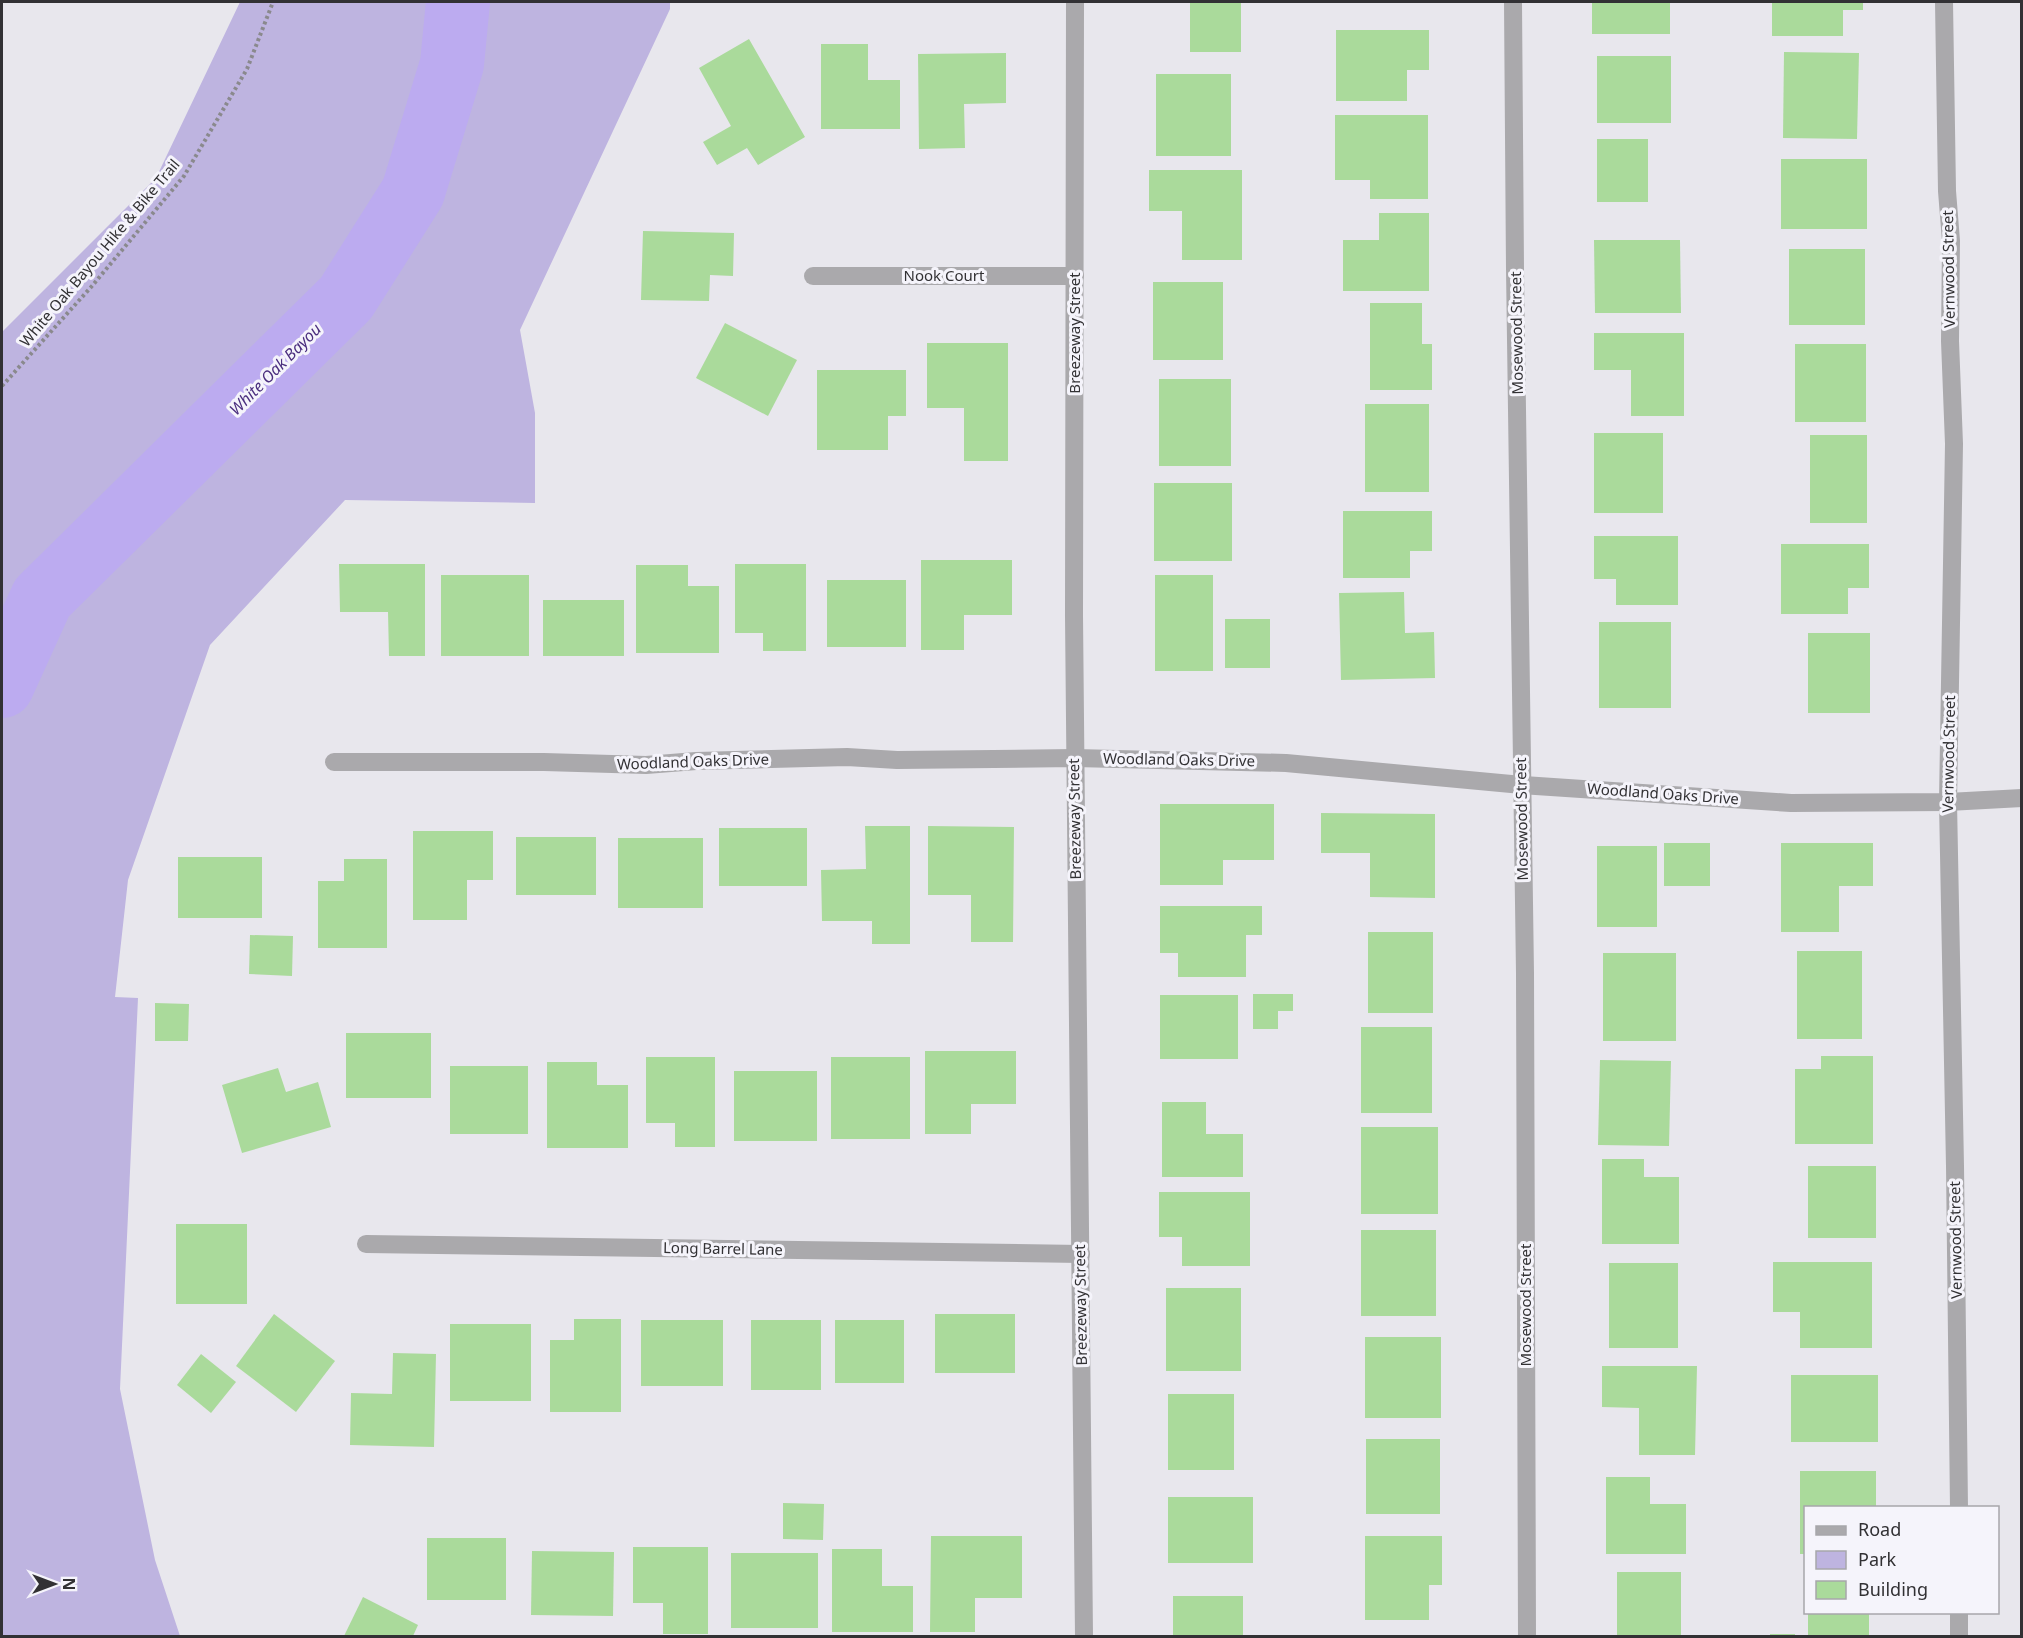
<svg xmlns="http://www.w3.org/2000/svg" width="2023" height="1638" font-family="'Noto Sans',sans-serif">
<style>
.green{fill:#beb4e0}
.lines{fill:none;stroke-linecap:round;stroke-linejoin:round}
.river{stroke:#bcabf0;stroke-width:64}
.building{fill:#aada9b}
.path{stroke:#8a898d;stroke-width:4;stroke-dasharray:3 3;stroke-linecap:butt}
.minor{stroke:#aaa9ac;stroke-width:18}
.labels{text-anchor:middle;stroke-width:6;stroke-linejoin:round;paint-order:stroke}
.street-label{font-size:15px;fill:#323134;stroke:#f5f4fb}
.water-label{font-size:16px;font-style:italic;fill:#4b2f7f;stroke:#f5f4fb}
</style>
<rect width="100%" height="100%" fill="#e8e7ed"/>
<polygon class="green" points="240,2 670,2 670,9 520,330 535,413 535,503 345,500 210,645 128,880 115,997 138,998 120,1389 155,1560 180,1636 2,1636 2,332 156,178"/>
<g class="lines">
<polyline class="river" points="2,686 42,598 346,298 413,192 452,64 458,2"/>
</g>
<g class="building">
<rect x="1190" y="2" width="51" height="50"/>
<rect x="1592" y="2" width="78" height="32"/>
<polygon points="1772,2 1863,2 1863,10 1843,10 1843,36 1772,36"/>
<polygon points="1336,30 1429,30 1429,70 1407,70 1407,101 1336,101"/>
<polygon points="749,39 805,137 758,165 747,148 717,165 703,142 731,126 699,68"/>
<polygon points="821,44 868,44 868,80 900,80 900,129 821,129"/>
<polygon points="1784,52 1859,53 1857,139 1783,138"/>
<polygon points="1006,53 1006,103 964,104 965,148 919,149 918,54"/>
<rect x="1597" y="56" width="74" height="67"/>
<rect x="1156" y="74" width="75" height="82"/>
<polygon points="1335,115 1428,115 1428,199 1370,199 1370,180 1335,180"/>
<rect x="1597" y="139" width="51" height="63"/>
<rect x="1781" y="159" width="86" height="70"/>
<polygon points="1149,170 1242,170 1242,260 1182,260 1182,211 1149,211"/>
<polygon points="1379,213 1429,213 1429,291 1343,291 1343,240 1379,240"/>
<polygon points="643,231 734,233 733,276 710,275 709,301 641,300"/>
<polygon points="1594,240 1680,240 1681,313 1595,313"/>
<rect x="1789" y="249" width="76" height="76"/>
<rect x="1153" y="282" width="70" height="78"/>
<polygon points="1370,303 1422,303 1422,344 1432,344 1432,390 1370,390"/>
<polygon points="725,323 797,360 768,416 696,378"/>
<polygon points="1594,333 1684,333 1684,416 1631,416 1631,370 1594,370"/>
<polygon points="927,343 1008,343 1008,461 964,461 964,408 927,408"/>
<rect x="1795" y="344" width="71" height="78"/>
<polygon points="817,370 906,370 906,416 888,416 888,450 817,450"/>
<rect x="1159" y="379" width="72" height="87"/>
<rect x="1365" y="404" width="64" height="88"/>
<rect x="1594" y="433" width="69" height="80"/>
<rect x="1810" y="435" width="57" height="88"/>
<rect x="1154" y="483" width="78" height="78"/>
<polygon points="1343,511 1432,511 1432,551 1410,551 1410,578 1343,578"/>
<polygon points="1594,536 1678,536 1678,605 1616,605 1616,579 1594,579"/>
<polygon points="1781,544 1869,544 1869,588 1848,588 1848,614 1781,614"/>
<polygon points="921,560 1012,560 1012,615 964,615 964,650 921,650"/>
<polygon points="339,564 425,564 425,656 389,656 388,612 340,612"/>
<polygon points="735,564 806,564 806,651 763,651 763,633 735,633"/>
<polygon points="636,565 688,565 688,586 719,586 719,653 636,653"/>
<rect x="441" y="575" width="88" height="81"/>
<rect x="1155" y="575" width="58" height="96"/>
<rect x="827" y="580" width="79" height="67"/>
<polygon points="1404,592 1405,633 1434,632 1435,678 1341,680 1339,593"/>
<rect x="543" y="600" width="81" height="56"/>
<rect x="1225" y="619" width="45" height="49"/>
<rect x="1599" y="622" width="72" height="86"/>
<rect x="1808" y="633" width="62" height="80"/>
<polygon points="1160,804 1274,804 1274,860 1223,860 1223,885 1160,885"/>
<polygon points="1321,813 1435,814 1435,898 1370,897 1370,853 1321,853"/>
<polygon points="865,826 910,826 910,944 872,944 872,921 822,921 821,870 866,869"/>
<polygon points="928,826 1014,827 1013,942 971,942 971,895 928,895"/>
<rect x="719" y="828" width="88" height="58"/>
<polygon points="413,831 493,831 493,880 467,880 467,920 413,920"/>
<rect x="516" y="837" width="80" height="58"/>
<rect x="618" y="838" width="85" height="70"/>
<rect x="1664" y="843" width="46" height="43"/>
<polygon points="1781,843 1873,843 1873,886 1839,886 1839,932 1781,932"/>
<rect x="1597" y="846" width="60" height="81"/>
<rect x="178" y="857" width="84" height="61"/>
<polygon points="344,859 387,859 387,948 318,948 318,881 344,881"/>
<polygon points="1160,906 1262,906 1262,935 1246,935 1246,977 1178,977 1178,953 1160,953"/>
<rect x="1368" y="932" width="65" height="81"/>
<polygon points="250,935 293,936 292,976 249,974"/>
<rect x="1797" y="951" width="65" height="88"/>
<rect x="1603" y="953" width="73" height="88"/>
<polygon points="1253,994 1293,994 1293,1011 1278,1011 1278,1029 1253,1029"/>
<rect x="1160" y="995" width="78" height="64"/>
<polygon points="155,1003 189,1004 188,1041 155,1041"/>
<rect x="1361" y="1027" width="71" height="86"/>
<rect x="346" y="1033" width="85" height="65"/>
<polygon points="925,1051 1016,1051 1016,1104 971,1104 971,1134 925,1134"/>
<polygon points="1821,1056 1873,1056 1873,1144 1795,1144 1795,1069 1821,1069"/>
<polygon points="646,1057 715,1057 715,1147 675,1147 675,1123 646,1123"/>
<rect x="831" y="1057" width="79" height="82"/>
<polygon points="1600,1060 1671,1061 1669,1146 1598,1145"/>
<polygon points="547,1062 597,1062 597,1085 628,1085 628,1148 547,1148"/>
<rect x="450" y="1066" width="78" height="68"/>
<polygon points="278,1068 286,1092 318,1082 331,1127 242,1153 222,1085"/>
<rect x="734" y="1071" width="83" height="70"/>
<polygon points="1162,1102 1206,1102 1206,1134 1243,1134 1243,1177 1162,1177"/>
<rect x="1361" y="1127" width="77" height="87"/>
<polygon points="1602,1159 1644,1159 1644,1177 1679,1177 1679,1244 1602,1244"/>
<rect x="1808" y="1166" width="68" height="72"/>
<polygon points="1159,1192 1250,1192 1250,1266 1182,1266 1182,1237 1159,1237"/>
<rect x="176" y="1224" width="71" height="80"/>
<rect x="1361" y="1230" width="75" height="86"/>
<polygon points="1773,1262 1872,1262 1872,1348 1800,1348 1800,1312 1773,1312"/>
<rect x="1609" y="1263" width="69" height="85"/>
<rect x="1166" y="1288" width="75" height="83"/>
<polygon points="274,1314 335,1361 296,1412 236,1366"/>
<rect x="935" y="1314" width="80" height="59"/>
<polygon points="574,1319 621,1319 621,1412 550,1412 550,1340 574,1340"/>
<rect x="641" y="1320" width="82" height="66"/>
<rect x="751" y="1320" width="70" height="70"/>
<rect x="835" y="1320" width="69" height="63"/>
<rect x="450" y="1324" width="81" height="77"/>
<rect x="1365" y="1337" width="76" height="81"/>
<polygon points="393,1353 436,1354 434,1447 350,1445 351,1393 392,1394"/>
<polygon points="201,1354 236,1382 211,1413 177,1385"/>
<polygon points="1602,1366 1697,1366 1695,1455 1639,1455 1639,1408 1602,1407"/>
<rect x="1791" y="1375" width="87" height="67"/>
<rect x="1168" y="1394" width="66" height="76"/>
<rect x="1366" y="1439" width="74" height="75"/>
<polygon points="1800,1471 1876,1471 1876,1508 1806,1508 1806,1554 1800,1554"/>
<polygon points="1606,1477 1650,1477 1650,1504 1686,1504 1686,1554 1606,1554"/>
<rect x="1168" y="1497" width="85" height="66"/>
<polygon points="783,1503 824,1504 823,1540 783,1539"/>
<polygon points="931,1536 1022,1536 1022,1598 975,1598 975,1632 930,1632"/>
<polygon points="1365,1536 1442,1536 1442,1585 1429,1585 1429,1620 1365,1620"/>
<rect x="427" y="1538" width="79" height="62"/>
<polygon points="633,1547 708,1547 708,1634 663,1634 663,1603 633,1603"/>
<polygon points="832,1549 882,1549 882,1586 913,1586 913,1632 832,1632"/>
<polygon points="532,1551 614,1552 613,1616 531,1615"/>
<rect x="731" y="1553" width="87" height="75"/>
<rect x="1617" y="1572" width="64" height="64"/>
<rect x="1173" y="1596" width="70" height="40"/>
<polygon points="363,1597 418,1625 413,1636 344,1636"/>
<rect x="1808" y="1612" width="61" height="24"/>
<rect x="1770" y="1634" width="25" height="2"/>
</g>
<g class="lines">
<polyline class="path" points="2,386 92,286 184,176 247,69 273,2"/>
<g class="minor">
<polyline points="1075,2 1074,616 1084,1636"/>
<polyline points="1513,2 1515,269 1525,973 1527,1636"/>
<polyline points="1944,2 1947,191 1951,241 1950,341 1954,444 1948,802 1955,1166 1959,1508"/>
<polyline points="813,276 1075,276"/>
<polyline points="334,762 544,762 646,765 696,761 847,757 897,760 1075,758 1286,763 1522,785 1791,803 1948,802 2022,798"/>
<polyline points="366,1244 1081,1254"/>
<polyline points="1959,1636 1959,1612"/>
</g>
</g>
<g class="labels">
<g class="street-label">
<text transform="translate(100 253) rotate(-50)" y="5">White Oak Bayou Hike &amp; Bike Trail</text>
<text transform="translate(1949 269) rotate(-91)" y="5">Vernwood Street</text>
<text x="944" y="281">Nook Court</text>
<text transform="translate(1075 333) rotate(-90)" y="5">Breezeway Street</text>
<text transform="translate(1517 333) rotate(-91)" y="5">Mosewood Street</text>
<text transform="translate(1949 754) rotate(-89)" y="5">Vernwood Street</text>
<text transform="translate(1179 760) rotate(1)" y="5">Woodland Oaks Drive</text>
<text transform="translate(693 762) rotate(-2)" y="5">Woodland Oaks Drive</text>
<text transform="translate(1663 794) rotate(4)" y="5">Woodland Oaks Drive</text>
<text transform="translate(1075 819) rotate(-91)" y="5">Breezeway Street</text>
<text transform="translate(1522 819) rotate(-91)" y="5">Mosewood Street</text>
<text transform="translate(1956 1240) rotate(-91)" y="5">Vernwood Street</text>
<text transform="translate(723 1249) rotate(1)" y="5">Long Barrel Lane</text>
<text transform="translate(1081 1305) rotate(-91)" y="5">Breezeway Street</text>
<text transform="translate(1526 1305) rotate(-90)" y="5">Mosewood Street</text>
</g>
<g class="water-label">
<text transform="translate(275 369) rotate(-45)" y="6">White Oak Bayou</text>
</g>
</g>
<rect width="2023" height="1638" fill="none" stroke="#323134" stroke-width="6"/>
<rect x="1804" y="1506" width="195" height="108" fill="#f5f4fb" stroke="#a7a6ab" stroke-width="1.5"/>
<rect x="1816" y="1526" width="30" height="9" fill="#aaa9ac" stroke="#a7a6ab" stroke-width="1.5"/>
<text x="1858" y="1536" font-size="18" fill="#323134">Road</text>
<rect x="1816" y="1551" width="30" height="18" fill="#beb4e0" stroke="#a7a6ab" stroke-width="1.5"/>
<text x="1858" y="1566" font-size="18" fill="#323134">Park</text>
<rect x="1816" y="1581" width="30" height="18" fill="#aada9b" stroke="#a7a6ab" stroke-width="1.5"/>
<text x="1858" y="1596" font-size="18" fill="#323134">Building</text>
<g transform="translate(54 1584) rotate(90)" stroke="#f5f4fb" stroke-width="4.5" paint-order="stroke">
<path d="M0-4.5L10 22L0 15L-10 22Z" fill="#323134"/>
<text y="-9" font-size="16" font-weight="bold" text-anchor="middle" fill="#323134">N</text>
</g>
</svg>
